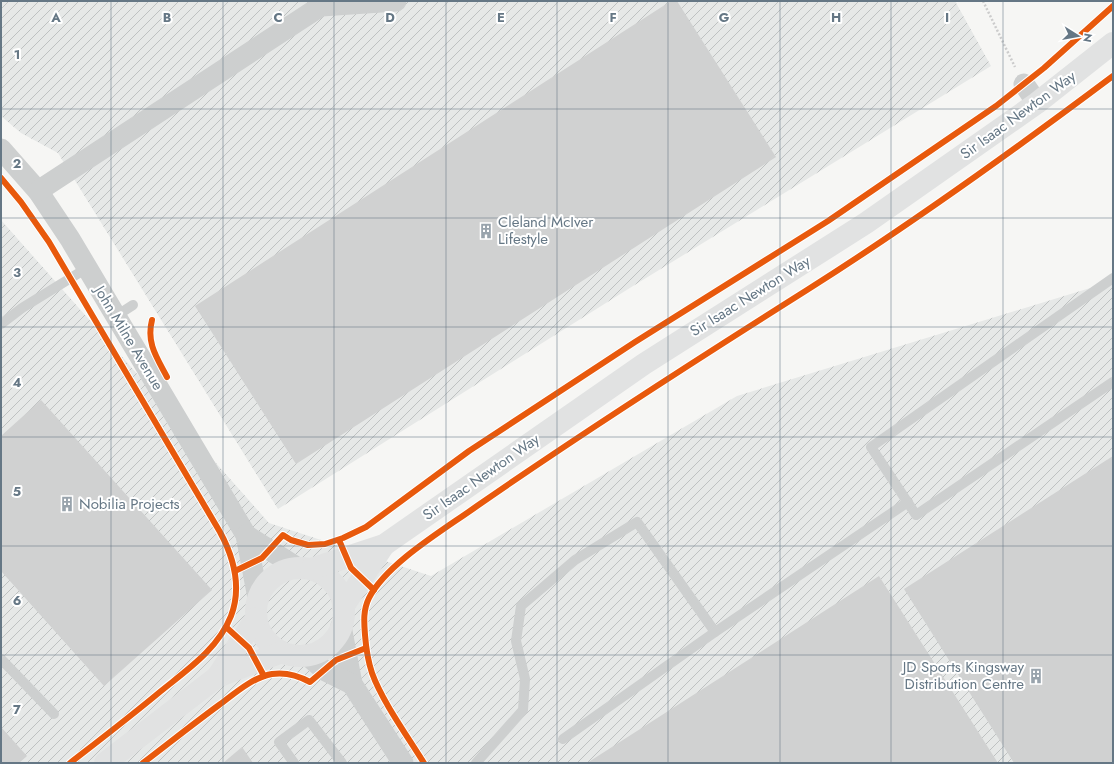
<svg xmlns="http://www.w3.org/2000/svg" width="1114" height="764" font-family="Jost,sans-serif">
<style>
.industrial{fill:url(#industrial-furrows)}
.building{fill:#d0d1d1}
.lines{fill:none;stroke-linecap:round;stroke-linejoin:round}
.path{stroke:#ccc;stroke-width:2.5;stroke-dasharray:2 2;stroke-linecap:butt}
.lane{stroke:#cdcfcf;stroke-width:10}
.street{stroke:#cdcfcf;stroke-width:21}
.highway{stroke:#e1e2e2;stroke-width:22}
.cycleway-casing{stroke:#fff;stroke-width:8}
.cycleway{stroke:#e8590c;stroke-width:6}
.grid{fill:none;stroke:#657785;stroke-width:1;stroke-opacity:0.55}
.labels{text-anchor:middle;stroke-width:4;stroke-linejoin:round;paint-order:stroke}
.street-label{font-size:15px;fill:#657785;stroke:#fff}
.poi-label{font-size:15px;fill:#657785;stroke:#fff;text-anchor:start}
.grid-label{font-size:13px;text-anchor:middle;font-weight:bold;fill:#657785;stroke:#fff;stroke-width:4;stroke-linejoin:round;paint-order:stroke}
</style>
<defs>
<pattern id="industrial-furrows" width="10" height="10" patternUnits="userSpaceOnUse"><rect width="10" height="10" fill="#e6e8e7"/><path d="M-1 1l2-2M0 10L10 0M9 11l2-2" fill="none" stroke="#bec1c1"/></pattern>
</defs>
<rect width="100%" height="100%" fill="#f6f6f4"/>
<g class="industrial">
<polygon points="1,1 955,1 991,66 633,286 278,509 58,153 21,133 1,116"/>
<polygon points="1,220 269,523 431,576 737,396 1113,281 1113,763 1,763"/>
</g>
<g class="building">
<polygon points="671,1 677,1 776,157 296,464 195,306"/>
<polygon points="41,400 212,590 104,686 1,571 1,436"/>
<polygon points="1113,456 1113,763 1014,763 904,589"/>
<polygon points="879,576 998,763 587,763"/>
<polygon points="1,727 27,756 19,763 1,763"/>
<polygon points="242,747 253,763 223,763"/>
</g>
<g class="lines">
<polyline class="path" points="983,1 1015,67"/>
<g class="lane">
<polyline points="1113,278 871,447 916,515 1113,382"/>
<polyline points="116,316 133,305"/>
<polyline points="1,324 22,308 87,268"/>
<polyline points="1,659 54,714"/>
<polyline points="563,739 715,632 908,502"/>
<polyline points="294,763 279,742 309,720 342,763"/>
<polyline points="476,763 523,710 525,679 516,641 521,606 575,560 637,522 715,632"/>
</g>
<g class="street">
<polyline points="1024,84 1037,103"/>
<polyline points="1,149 38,191 70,239 246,535 258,598"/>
<polyline points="38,191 321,6 396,1"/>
<polyline points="246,535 298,568"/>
<polyline points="341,626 352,684 403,763"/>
<polyline points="307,655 324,670 352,684"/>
</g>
<g class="highway">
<circle cx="300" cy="612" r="44"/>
<polyline points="311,569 384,545 644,364 866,223 1037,103 1113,43"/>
<polyline points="343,607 384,545"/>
<polyline points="217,677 256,618"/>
<polyline points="105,763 217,677 282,652"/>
</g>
<g class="cycleway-casing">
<g id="cycleway">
<path d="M1,178l20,24 28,40 171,290c14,26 22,55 11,84 -13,33 -44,54 -70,75 -30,25 -60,48 -91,72"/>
<path d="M152,320c-6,23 5,38 15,57"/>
<polyline points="339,540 351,568 374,590"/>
<polyline points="235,571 262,558 283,535 291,540 308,545 325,544 343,538 366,527 469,451 635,342 828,221 996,106 1044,68 1113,6"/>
<polyline points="226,627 249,648 264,676"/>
<path d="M143,763c25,-19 50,-39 76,-58 15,-11 34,-28 53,-31 13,-2 27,2 38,8l26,-22 30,-12"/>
<path d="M424,763c-16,-26 -42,-62 -52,-90 -4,-12 -6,-25 -7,-38 -1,-13 -2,-25 4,-37 18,-35 76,-69 108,-92 108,-75 219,-146 330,-216 106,-67 206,-139 306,-214"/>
</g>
</g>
<use href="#cycleway" class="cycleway"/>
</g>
<path class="grid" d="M111,1v762M223,1v762M334,1v762M446,1v762M557,1v762M668,1v762M780,1v762M891,1v762M1003,1v762M1,109h1112M1,218h1112M1,327h1112M1,437h1112M1,546h1112M1,655h1112"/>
<defs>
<g id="building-bare" transform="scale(1.2)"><path d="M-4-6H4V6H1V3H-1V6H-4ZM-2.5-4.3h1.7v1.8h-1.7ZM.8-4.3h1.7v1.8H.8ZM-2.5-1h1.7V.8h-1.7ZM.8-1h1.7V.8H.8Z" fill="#98a3ac" stroke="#fff" stroke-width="2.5" paint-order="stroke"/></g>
</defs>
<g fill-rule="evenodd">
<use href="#building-bare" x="486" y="231"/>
<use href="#building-bare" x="67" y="504"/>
<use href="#building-bare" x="1036" y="676"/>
</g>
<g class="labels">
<g class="street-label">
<text transform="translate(1018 115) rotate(-36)" y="5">Sir Isaac Newton Way</text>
<text transform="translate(750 296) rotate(-32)" y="5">Sir Isaac Newton Way</text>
<text transform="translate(129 338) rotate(59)" y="5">John Milne Avenue</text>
<text transform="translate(481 477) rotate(-35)" y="5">Sir Isaac Newton Way</text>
</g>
<g class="poi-label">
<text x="498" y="227">Cleland McIver<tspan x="498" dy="17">Lifestyle</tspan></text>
<text x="79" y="509">Nobilia Projects</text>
<text x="1024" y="672" text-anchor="end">JD Sports Kingsway<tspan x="1024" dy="17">Distribution Centre</tspan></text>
</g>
</g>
<g class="grid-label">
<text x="56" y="22">A</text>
<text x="167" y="22">B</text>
<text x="278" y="22">C</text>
<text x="390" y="22">D</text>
<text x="501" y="22">E</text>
<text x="613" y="22">F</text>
<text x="724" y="22">G</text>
<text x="836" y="22">H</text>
<text x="947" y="22">I</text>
<text x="17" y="59">1</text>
<text x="17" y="168">2</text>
<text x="17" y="277">3</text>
<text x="17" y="387">4</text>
<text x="17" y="496">5</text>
<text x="17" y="605">6</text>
<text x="17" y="714">7</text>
</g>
<rect width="1114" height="764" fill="none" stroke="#657785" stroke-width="4"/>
<g transform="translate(1078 36) rotate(101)" stroke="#ffffff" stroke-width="3" paint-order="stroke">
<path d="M0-3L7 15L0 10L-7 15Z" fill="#657785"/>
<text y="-6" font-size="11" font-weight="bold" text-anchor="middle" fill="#657785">N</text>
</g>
</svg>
